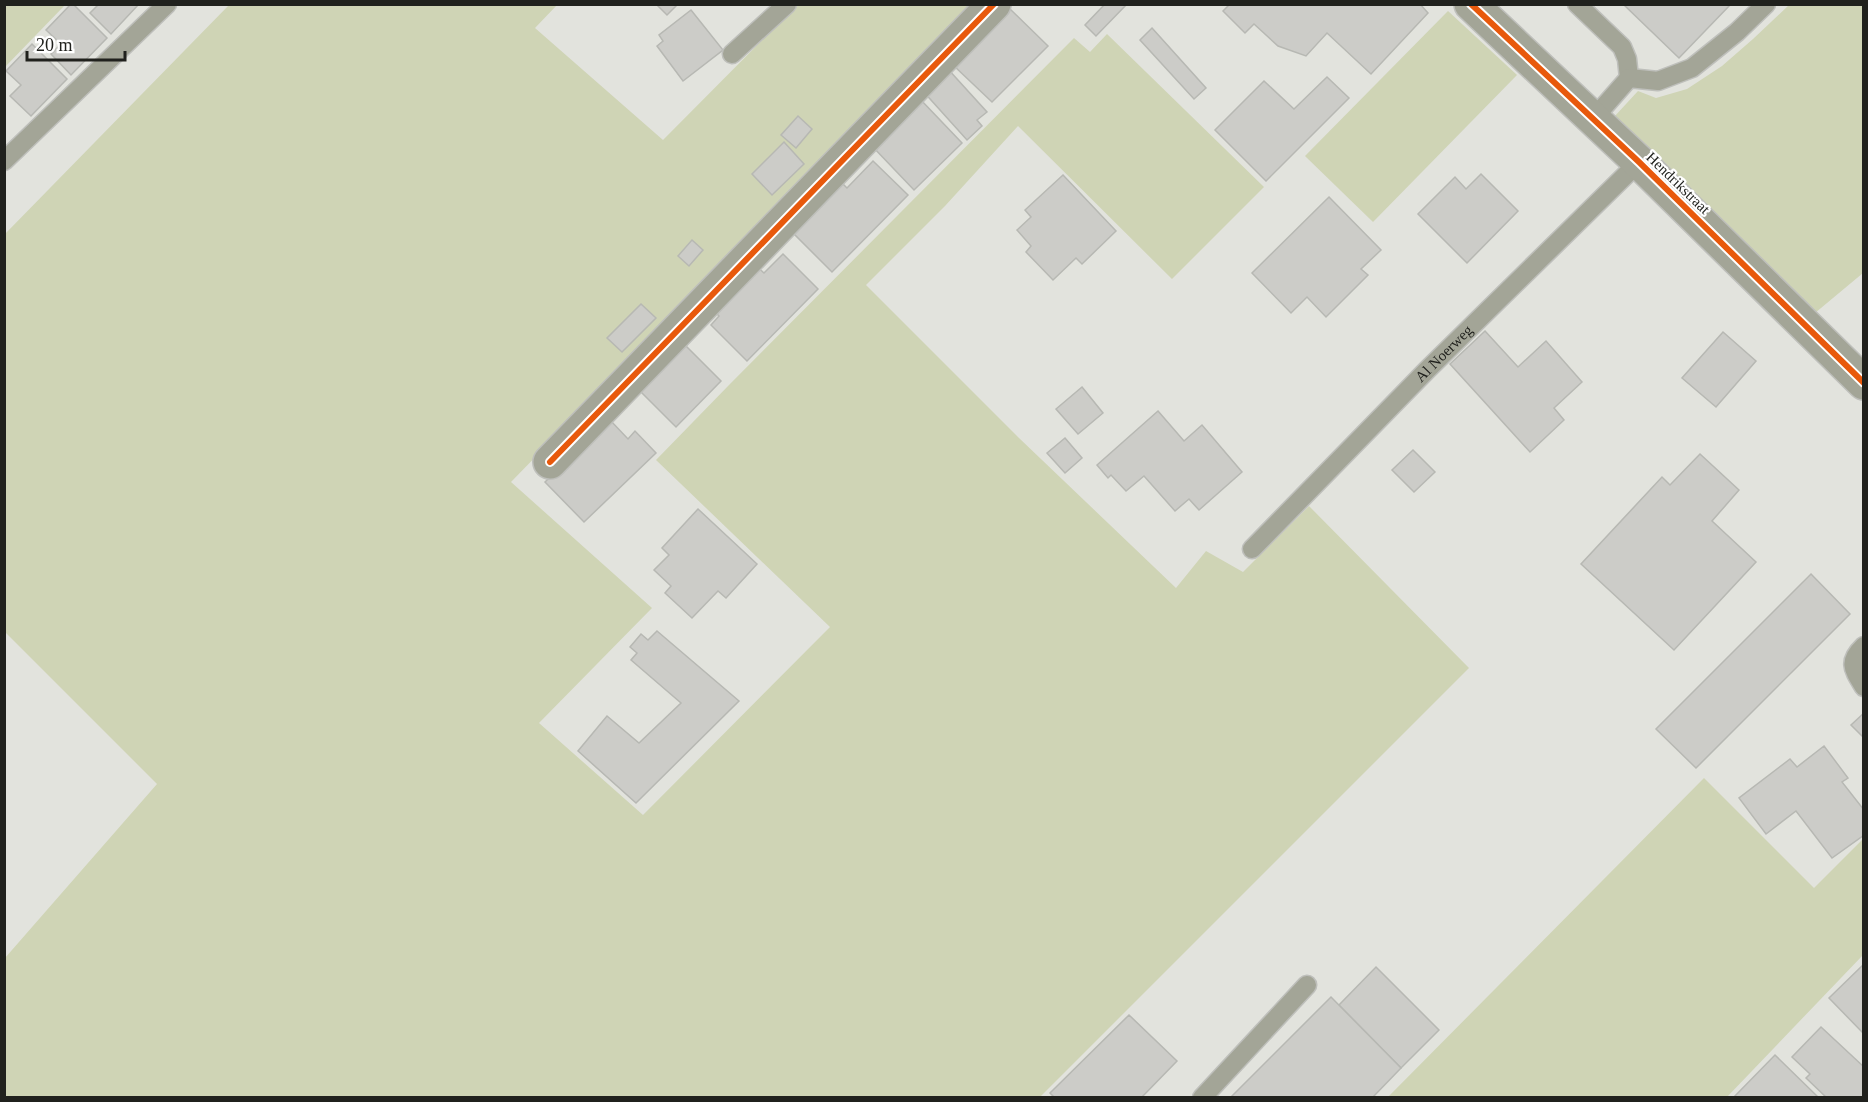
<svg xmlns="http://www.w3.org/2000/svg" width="1868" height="1102" font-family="Georgia,serif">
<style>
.green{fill:#cfd4b5}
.building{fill:#ccccc8;stroke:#b7b8b3;stroke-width:1.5}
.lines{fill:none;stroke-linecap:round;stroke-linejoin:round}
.service-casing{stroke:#bebfbb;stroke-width:21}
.minor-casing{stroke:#bebfbb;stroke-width:36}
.tertiary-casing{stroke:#bebfbb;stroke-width:36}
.service{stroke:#a3a597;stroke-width:18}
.minor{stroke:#a3a597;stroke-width:33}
.tertiary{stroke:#a3a597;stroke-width:33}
.cycleway-casing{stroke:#fff;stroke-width:10}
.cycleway{stroke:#e8590c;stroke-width:6}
.labels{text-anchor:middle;stroke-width:4.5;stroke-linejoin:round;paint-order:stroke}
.street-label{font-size:15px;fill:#20211d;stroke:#fff}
</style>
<rect width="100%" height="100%" fill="#e2e3dd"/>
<g class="green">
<polygon points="5,4 65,5 5,67 4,5"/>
<polygon points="229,5 557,5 535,28 663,140 797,5 976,5 511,482 652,608 539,723 643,815 830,627 656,460 729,385 1074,38 1090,52 1107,34 1264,187 1172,279 1018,126 945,206 866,285 1019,438 1176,588 1206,551 1243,572 1309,506 1469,668 1040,1097 5,1098 5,958 157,784 5,632 5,234"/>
<polygon points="1789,5 1863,5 1863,273 1815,313 1614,117 1638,91 1656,98 1687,89 1722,66 1753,39"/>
<polygon points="1448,11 1517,75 1373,222 1305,156"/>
<polygon points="1704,778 1814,888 1863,839 1863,955 1727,1097 1388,1097"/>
</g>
<g class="building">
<polygon points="71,4 73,4 107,38 71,75 51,54 61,44 46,30"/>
<polygon points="99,4 139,4 111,34 90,13"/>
<polygon points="656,4 678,4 667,15"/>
<polygon points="1105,4 1127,4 1096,36 1085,25"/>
<polygon points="1230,4 1420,4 1428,13 1371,74 1327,33 1306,56 1278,46 1254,24 1245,33 1223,11"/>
<polygon points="1623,4 1731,4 1679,58"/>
<polygon points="1009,8 1048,46 992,102 953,65"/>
<polygon points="691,10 723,50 683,81 657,46 663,41 659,35"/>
<polygon points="1152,28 1206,88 1194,99 1140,40"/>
<polygon points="32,44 67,79 31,116 10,96 21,85 6,71"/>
<polygon points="947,68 987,112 977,120 982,126 967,140 922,90"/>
<polygon points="1327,77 1349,98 1266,181 1215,130 1264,81 1294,109"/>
<polygon points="920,99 962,143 914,190 872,146"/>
<polygon points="798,116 812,129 796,148 781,135"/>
<polygon points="784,142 804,164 772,195 752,174"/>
<polygon points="873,161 908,195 832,272 789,229 838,179 847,188"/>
<polygon points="1481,174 1518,211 1467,263 1418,214 1455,177 1466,189"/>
<polygon points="1063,175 1116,231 1082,264 1076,258 1053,280 1026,252 1031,246 1017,230 1031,217 1025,210"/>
<polygon points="1329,197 1381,250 1361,269 1368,275 1326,317 1307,297 1291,313 1252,273"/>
<polygon points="692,240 703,250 689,266 678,256"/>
<polygon points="783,254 818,289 747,361 711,325 719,316 710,307 754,264 764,273"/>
<polygon points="641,304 656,318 622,352 607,338"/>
<polygon points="1485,331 1518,367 1546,341 1582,382 1554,408 1564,420 1530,452 1450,364"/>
<polygon points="1723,332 1756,361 1716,407 1682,378"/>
<polygon points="679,339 721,381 676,427 634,385"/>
<polygon points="1082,387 1103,413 1078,434 1056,409"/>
<polygon points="1158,411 1184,441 1202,425 1242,472 1199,510 1189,499 1175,511 1144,476 1126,491 1111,475 1108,478 1097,465"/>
<polygon points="610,420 628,439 635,431 656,453 584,522 545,482"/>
<polygon points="1065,438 1082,458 1065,473 1047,453"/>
<polygon points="1413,450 1435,472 1414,492 1392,470"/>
<polygon points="1700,454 1739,490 1712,521 1756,562 1674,650 1581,564 1662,477 1670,485"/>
<polygon points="698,509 757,564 726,598 718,591 692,618 665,593 671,586 654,570 669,555 662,548"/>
<polygon points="1811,574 1850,614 1696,768 1656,729"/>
<polygon points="657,631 739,701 636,803 578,751 607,716 639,743 681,703 631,660 637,653 630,647 641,634 648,640"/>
<polygon points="1864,713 1864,738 1851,725"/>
<polygon points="1824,746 1848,778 1842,782 1864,810 1864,835 1832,858 1796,811 1766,834 1739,798 1790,759 1797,767"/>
<polygon points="1864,964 1864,1030 1862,1032 1829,998"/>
<polygon points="1376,967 1439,1030 1401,1068 1339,1005"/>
<polygon points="1331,997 1401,1068 1372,1098 1230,1098"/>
<polygon points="1129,1015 1177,1061 1141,1098 1055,1098 1050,1093"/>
<polygon points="1821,1027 1864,1067 1864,1098 1827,1098 1806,1078 1810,1074 1792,1057"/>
<polygon points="1775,1055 1819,1098 1733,1098"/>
</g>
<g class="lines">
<g class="service-casing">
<g id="service">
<polyline points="1577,4 1622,47 1627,59 1629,78"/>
<polyline points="732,54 787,4"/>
<polyline points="1593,119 1629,78 1658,81 1692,68 1737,32 1766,4"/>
<polyline points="4,161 167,4"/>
<path id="s1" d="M1252,549l175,-179 212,-208"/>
<path d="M1864,646c-17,16 -11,23 0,41"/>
<polyline points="1202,1098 1307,985"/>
</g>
</g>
<g class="minor-casing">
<polyline id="minor" points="550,462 994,4"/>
</g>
<g class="tertiary-casing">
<polyline id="tertiary" points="1471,4 1639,162 1864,383"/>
</g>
<use href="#service" class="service"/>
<use href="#minor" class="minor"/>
<use href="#tertiary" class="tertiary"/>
<g class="cycleway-casing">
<g id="cycleway">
<polyline points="1471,4 1639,162 1864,383"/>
<polyline points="550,462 994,4"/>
</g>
</g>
<use href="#cycleway" class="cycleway"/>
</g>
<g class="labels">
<g class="street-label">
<text transform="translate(1678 183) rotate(44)" y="5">Hendrikstraat</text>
<text dy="5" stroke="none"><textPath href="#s1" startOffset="274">Al Noerweg</textPath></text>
</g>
</g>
<rect width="1868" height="1102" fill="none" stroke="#20211d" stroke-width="12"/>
<path d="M27 51v9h98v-9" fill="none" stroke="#20211d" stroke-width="3"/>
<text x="36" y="51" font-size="18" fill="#20211d" stroke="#ffffff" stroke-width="4.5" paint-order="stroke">20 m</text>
</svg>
